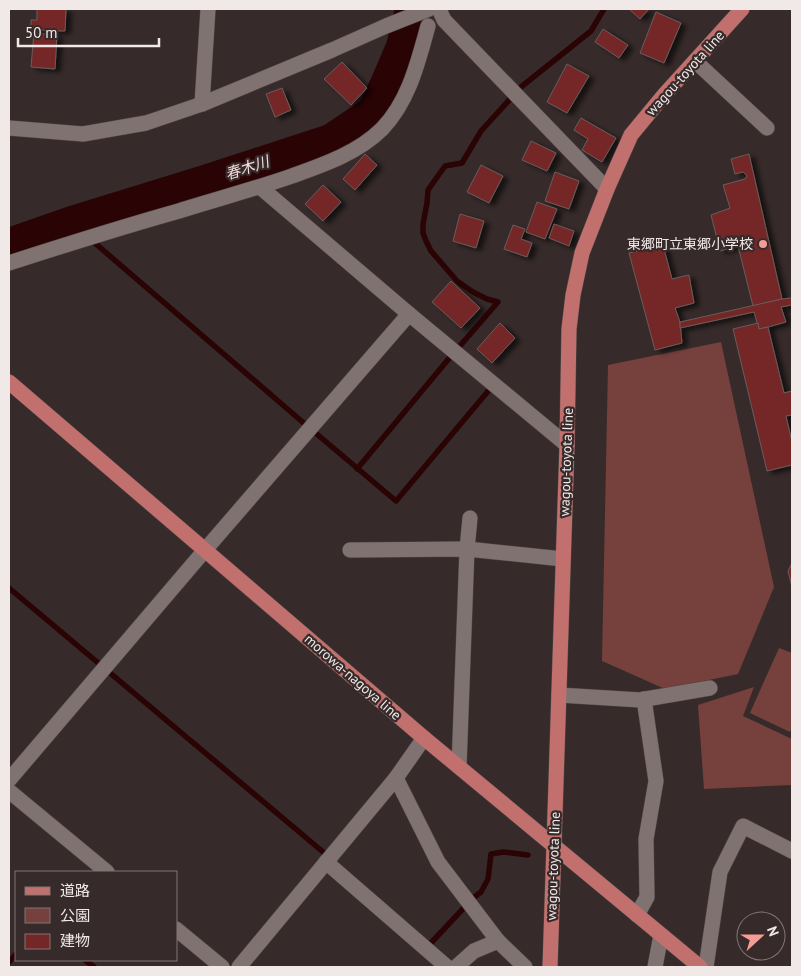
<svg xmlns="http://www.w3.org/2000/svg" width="801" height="976" font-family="'PT Sans','Noto Sans JP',sans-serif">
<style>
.green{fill:#76403d}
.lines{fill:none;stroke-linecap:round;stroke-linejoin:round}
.stream{stroke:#2a0304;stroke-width:5.5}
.river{stroke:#2a0304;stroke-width:34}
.building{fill:#752727;stroke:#695c5b;filter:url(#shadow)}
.minor-casing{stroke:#504746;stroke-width:16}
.major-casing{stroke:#504746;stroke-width:16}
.minor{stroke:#7f7271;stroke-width:15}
.major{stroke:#c2706d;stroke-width:15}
.poi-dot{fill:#f59c96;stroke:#362b2a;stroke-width:2}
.labels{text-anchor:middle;stroke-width:4.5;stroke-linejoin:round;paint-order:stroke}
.street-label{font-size:14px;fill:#f0e9e8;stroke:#362b2a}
.poi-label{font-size:14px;fill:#f0e9e8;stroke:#362b2a;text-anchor:end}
.water-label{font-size:15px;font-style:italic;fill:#f5dcda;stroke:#362b2a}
</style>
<defs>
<filter id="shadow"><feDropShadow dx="5.5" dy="3" stdDeviation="2.5" flood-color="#0009"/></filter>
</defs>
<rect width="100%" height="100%" fill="#362b2a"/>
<g class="green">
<polygon points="721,342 774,587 738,674 665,689 602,661 608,365"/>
<polygon points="779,648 792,653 792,727 790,732 750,713"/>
<polygon points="754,687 743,716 792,739 792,785 704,789 698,705"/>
</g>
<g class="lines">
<g class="stream">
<polyline points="72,223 96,244 299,419 396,501 489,390"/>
<polyline points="357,469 446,362 498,302 487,299 473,292 457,281 431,251 426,241 423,233 423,224 427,203 428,190 445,166 462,163 481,131 521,87 591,31 604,9"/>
<polyline points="9,588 329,857"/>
<polyline points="430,944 473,898 481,892 488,879 491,854 503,852 528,855"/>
<polyline points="85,960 94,967"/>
<polyline points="9,962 16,954"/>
</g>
<polyline class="river" points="9,245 72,223 205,182 331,141 374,112 388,82 403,47 412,9"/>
</g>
<g class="building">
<polygon points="37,9 66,9 65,31 31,30 31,20 37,20"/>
<polygon points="629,9 649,9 640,19"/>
<polygon points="656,12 681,23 664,63 640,53"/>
<polygon points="603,29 628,45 619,58 595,42"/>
<polygon points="34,33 57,35 55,69 31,67"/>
<polygon points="342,62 367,88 351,105 324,79"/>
<polygon points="567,64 589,76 567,113 547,102"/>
<polygon points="282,88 291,110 275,117 266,94"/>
<polygon points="581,118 616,138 602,162 582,150 588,139 574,130"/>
<polygon points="531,141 556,153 547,171 522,160"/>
<polygon points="365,154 377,165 355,190 343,179"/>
<polygon points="749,154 782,299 753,306 738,246 720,251 711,215 730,208 723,185 745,179 747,176 743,172 735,174 731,159"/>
<polygon points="481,165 503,176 489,203 467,192"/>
<polygon points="555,172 579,181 569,209 545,201"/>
<polygon points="323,185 341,202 323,221 305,204"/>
<polygon points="537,202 557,209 545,239 526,232"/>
<polygon points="460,214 484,221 476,248 453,241"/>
<polygon points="554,224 574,231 569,246 549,238"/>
<polygon points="513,225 525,229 521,239 532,243 527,257 504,249"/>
<polygon points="663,245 672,279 689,275 694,303 675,308 680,322 682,343 655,350 629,253"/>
<polygon points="451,281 480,308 461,328 432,302"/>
<polygon points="791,298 792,298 792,305 781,307 786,322 768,327 759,329 754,312 680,328 680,322 782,299"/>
<polygon points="500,323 515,338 492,363 477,349"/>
<polygon points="758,323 759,329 768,327 784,393 792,391 792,415 786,416 792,442 792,465 767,471 733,329"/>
<polygon points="792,563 792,587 788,571"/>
</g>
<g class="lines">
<g class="minor-casing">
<g id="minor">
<polyline points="439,9 444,20 607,189"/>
<polyline points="695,61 767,128"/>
<polyline points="202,104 208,9"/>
<polyline points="9,128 83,134 146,123 202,104 332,50 386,26 429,9"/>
<polyline points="260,187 409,314 567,445"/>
<path d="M9,263c56,-18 113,-36 170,-52 38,-12 76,-22 113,-35 31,-11 66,-23 90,-47 27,-28 36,-67 46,-103"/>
<polyline points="350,550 467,549 563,559"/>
<polyline points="559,695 640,700 710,688"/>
<polyline points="459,767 467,549 470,518"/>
<polyline points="396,778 438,862 498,941 525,967"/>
<polyline points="9,780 205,550 409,314"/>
<polyline points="9,791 107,872"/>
<polyline points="326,862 447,967"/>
<polyline points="637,915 647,897 646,839 656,781 644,699"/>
<polyline points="176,929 222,967"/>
<polyline points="239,967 396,778 424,738"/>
<polyline points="456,967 474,951 498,941"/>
<polyline points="655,967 661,935"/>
<polyline points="706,967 720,872 743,826 792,851"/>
</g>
</g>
<g class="major-casing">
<g id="major">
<polyline points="9,382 424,738 700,967"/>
<polyline points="550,967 567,445 569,329 573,295 582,253 607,189 631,135 664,95 742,9"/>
</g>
</g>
<use href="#minor" class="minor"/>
<use href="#major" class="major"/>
</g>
<circle class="poi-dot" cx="763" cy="244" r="5"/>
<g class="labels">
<g class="street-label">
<text transform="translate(685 73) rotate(-48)" y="5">wagou-toyota line</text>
<text transform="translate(566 462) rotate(-88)" y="5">wagou-toyota line</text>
<text transform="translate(353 677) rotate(41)" y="5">morowa-nagoya line</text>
<text transform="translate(553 866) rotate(-88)" y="5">wagou-toyota line</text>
</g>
<g class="poi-label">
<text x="753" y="249">東郷町立東郷小学校</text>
</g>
<g class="water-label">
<text transform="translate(247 168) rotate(-18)" y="5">春木川</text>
</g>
</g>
<rect width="801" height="976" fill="none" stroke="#f0e9e8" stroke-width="20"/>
<rect x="15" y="871" width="162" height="90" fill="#362b2a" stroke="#807776"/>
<rect x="25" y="887" width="25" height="8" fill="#c2706d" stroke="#807776"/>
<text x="60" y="896" font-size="15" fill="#f0e9e8">道路</text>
<rect x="25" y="908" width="25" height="15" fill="#76403d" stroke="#807776"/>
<text x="60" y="921" font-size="15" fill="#f0e9e8">公園</text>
<rect x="25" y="934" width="25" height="15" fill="#752727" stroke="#807776"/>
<text x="60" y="946" font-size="15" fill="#f0e9e8">建物</text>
<g transform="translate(761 936) rotate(69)"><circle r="24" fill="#362b2a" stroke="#807776"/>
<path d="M0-4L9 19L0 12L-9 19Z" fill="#f59c96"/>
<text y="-8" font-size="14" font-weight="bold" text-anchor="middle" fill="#f0e9e8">N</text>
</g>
<path d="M18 38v8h141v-8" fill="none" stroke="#f0e9e8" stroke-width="2.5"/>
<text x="25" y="38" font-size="15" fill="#f0e9e8" stroke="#362b2a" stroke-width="4" paint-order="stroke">50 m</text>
</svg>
